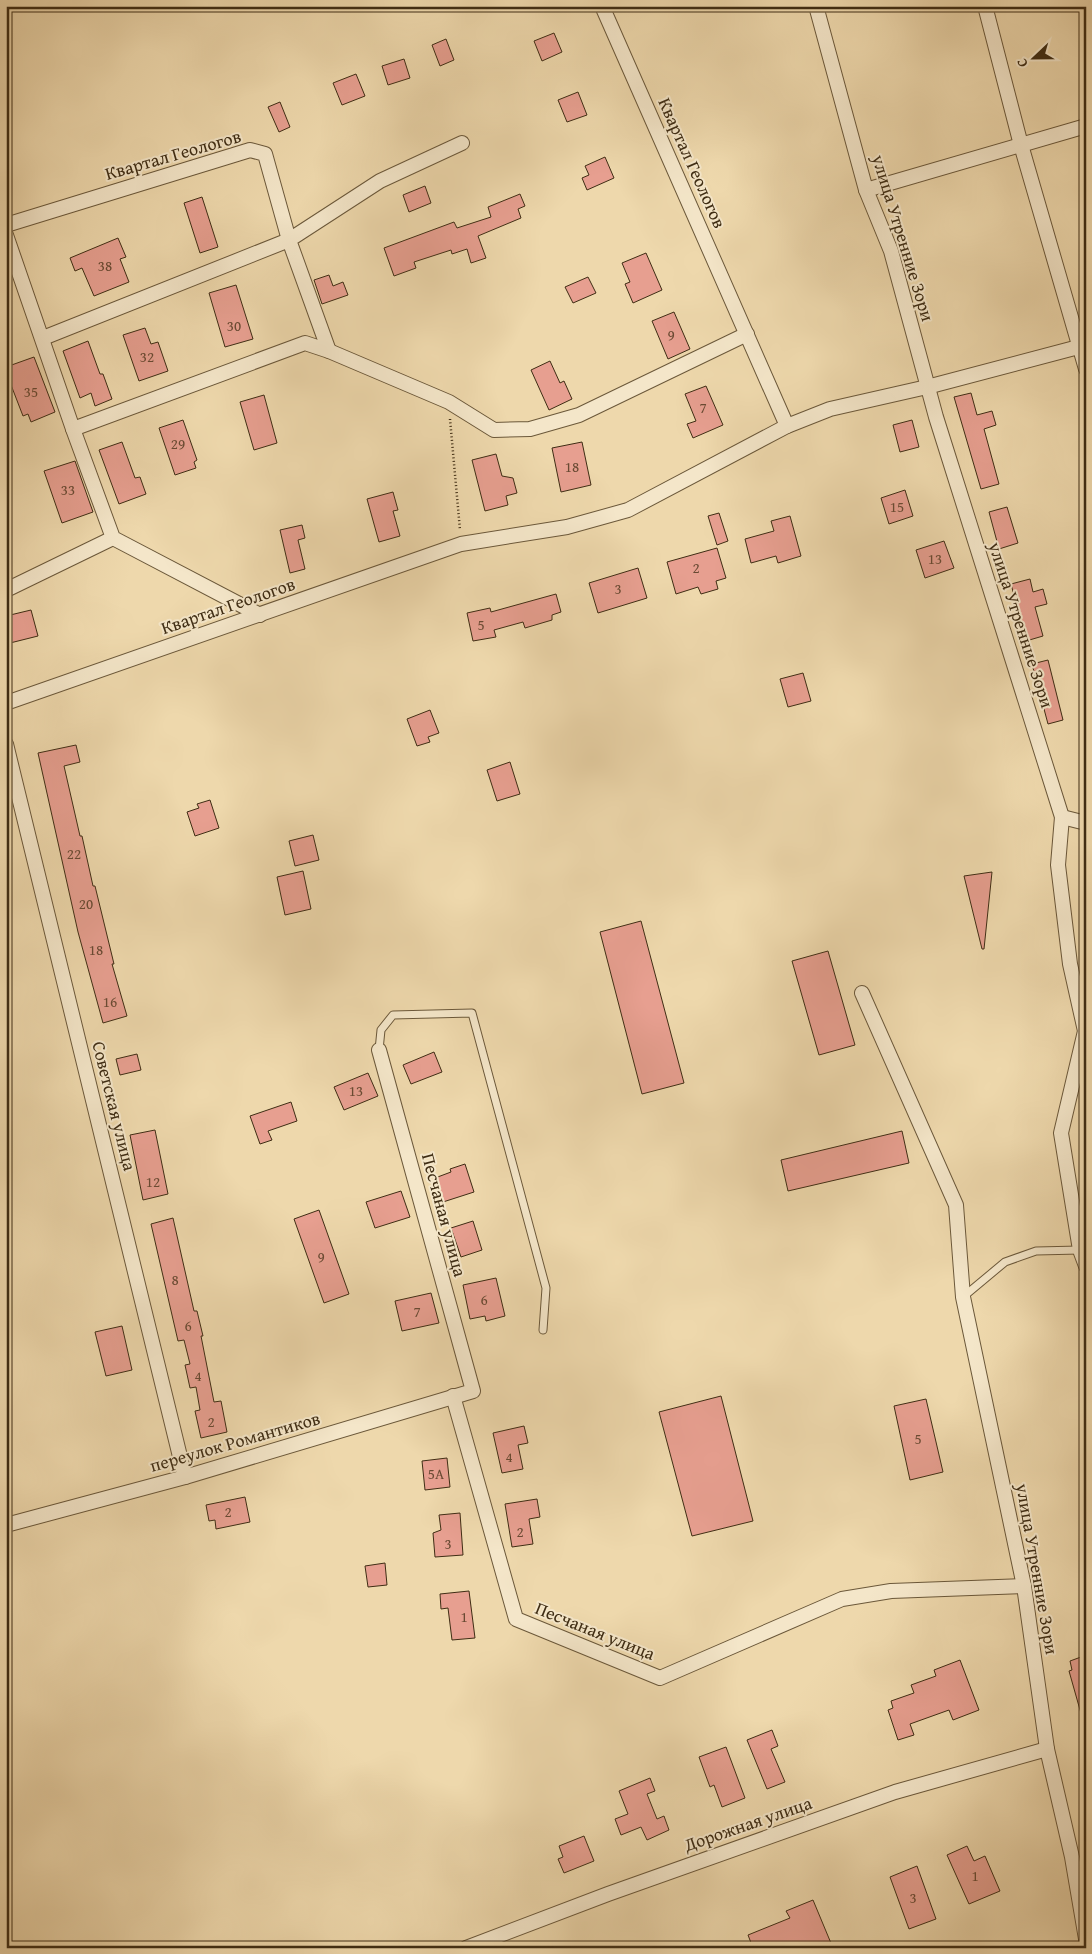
<svg xmlns="http://www.w3.org/2000/svg" width="1092" height="1954" font-family="'Gentium Book Plus',serif">
<style>
.building{fill:#e79f90;stroke:#3f2d14}
.lines{fill:none;stroke-linecap:round;stroke-linejoin:round}
.lane-casing{stroke:#6b583a;stroke-width:9}
.street-casing{stroke:#6b583a;stroke-width:16}
.path{stroke:#3f2d14;stroke-width:2.5;stroke-dasharray:1 2.5;stroke-linecap:butt}
.lane{stroke:#f4e6c9;stroke-width:7}
.street{stroke:#f4e6c9;stroke-width:14}
.labels{text-anchor:middle;stroke-width:4;stroke-linejoin:round;paint-order:stroke}
.number-label{font-size:15px;fill:#694a33}
.street-label{font-size:18px;fill:#3f2d14;stroke:#f4e6c9}
</style>
<rect width="100%" height="100%" fill="#eed8ac"/>
<filter id="stains"><feTurbulence type="fractalNoise" baseFrequency=".004" numOctaves="4"/><feColorMatrix values="0 0 0 0 .2 0 0 0 0 .09 0 0 0 0 .02 0 0 0 .5 -.17"/></filter>
<radialGradient id="worn" r=".72"><stop offset=".6" stop-color="#630" stop-opacity="0"/><stop offset="1" stop-color="#630" stop-opacity=".3"/></radialGradient>
<g class="building">
<polygon points="554,33 562,52 542,61 534,41"/>
<polygon points="446,39 454,60 440,66 432,45"/>
<polygon points="404,59 410,78 388,85 382,66"/>
<polygon points="356,74 365,96 342,105 333,83"/>
<polygon points="578,92 587,115 567,122 558,100"/>
<polygon points="280,102 290,127 279,132 268,107"/>
<polygon points="605,157 614,178 587,190 582,178 589,175 585,166"/>
<polygon points="425,186 431,203 409,212 403,195"/>
<polygon points="520,194 525,206 518,209 521,218 478,236 486,258 471,263 467,249 452,254 451,250 414,262 416,268 394,276 384,248 454,222 457,228 491,217 488,207"/>
<polygon points="202,197 218,247 200,253 184,203"/>
<polygon points="118,238 126,257 120,259 129,282 94,296 82,268 75,271 70,258"/>
<polygon points="646,253 662,290 633,303 625,284 630,282 622,263"/>
<polygon points="329,275 333,286 343,282 348,295 322,304 314,280"/>
<polygon points="588,277 596,293 573,303 565,287"/>
<polygon points="236,285 253,339 225,347 209,293"/>
<polygon points="674,312 690,349 668,359 652,321"/>
<polygon points="145,328 151,344 158,342 168,371 139,381 123,335"/>
<polygon points="88,341 100,374 103,374 112,399 95,406 91,393 80,398 63,351"/>
<polygon points="34,357 55,412 31,422 28,414 23,416 6,372 6,367"/>
<polygon points="550,361 560,383 564,381 572,399 549,410 531,370"/>
<polygon points="706,386 723,425 693,438 687,424 696,421 685,394"/>
<polygon points="971,393 977,415 992,411 996,425 984,429 999,484 981,489 954,397"/>
<polygon points="264,395 277,443 254,450 240,402"/>
<polygon points="183,420 197,460 194,462 196,468 175,475 159,428"/>
<polygon points="912,420 919,447 900,452 893,425"/>
<polygon points="122,442 135,478 140,477 146,494 119,504 99,450"/>
<polygon points="582,442 591,485 561,492 552,448"/>
<polygon points="496,454 502,476 513,478 517,493 506,496 508,505 485,511 472,460"/>
<polygon points="75,461 93,512 62,523 44,471"/>
<polygon points="905,490 913,516 889,524 881,498"/>
<polygon points="393,492 398,510 393,511 400,536 379,542 367,499"/>
<polygon points="1007,507 1018,543 999,549 989,512"/>
<polygon points="719,513 728,541 717,545 708,516"/>
<polygon points="790,516 801,556 778,563 776,556 751,563 745,539 774,531 771,521"/>
<polygon points="302,525 305,538 298,540 305,569 290,573 280,530"/>
<polygon points="944,541 954,568 925,578 916,550"/>
<polygon points="717,548 726,578 716,581 718,589 701,594 698,587 676,594 667,562"/>
<polygon points="638,568 647,598 598,613 589,583"/>
<polygon points="1030,579 1033,592 1043,589 1047,604 1035,607 1043,636 1026,641 1011,584"/>
<polygon points="556,594 561,612 552,615 552,620 525,628 523,622 494,630 496,637 473,641 467,613 490,608 491,612"/>
<polygon points="31,610 38,636 10,643 6,628 6,616"/>
<polygon points="1048,660 1063,720 1048,724 1032,664"/>
<polygon points="803,673 811,701 788,707 780,679"/>
<polygon points="430,710 439,733 428,737 430,742 417,746 407,719"/>
<polygon points="76,745 80,762 64,766 80,836 82,836 93,886 95,886 114,964 112,964 127,1016 103,1023 78,932 38,753"/>
<polygon points="510,762 520,794 497,801 487,770"/>
<polygon points="210,800 219,828 195,836 187,812 199,808 197,804"/>
<polygon points="313,835 319,860 295,866 289,841"/>
<polygon points="303,871 311,909 285,915 277,877"/>
<polygon points="992,872 984,949 982,949 964,876"/>
<polygon points="641,921 684,1083 642,1094 600,932"/>
<polygon points="828,951 855,1045 819,1055 792,961"/>
<polygon points="434,1052 442,1072 411,1084 403,1065"/>
<polygon points="137,1054 141,1070 120,1075 116,1059"/>
<polygon points="368,1073 378,1096 344,1110 334,1087"/>
<polygon points="291,1102 297,1121 268,1131 272,1140 260,1144 250,1116"/>
<polygon points="155,1130 168,1194 143,1200 130,1135"/>
<polygon points="902,1131 909,1163 788,1191 781,1160"/>
<polygon points="465,1164 474,1192 443,1202 435,1178 451,1172 450,1169"/>
<polygon points="401,1191 410,1217 375,1228 366,1202"/>
<polygon points="319,1210 349,1294 324,1303 294,1219"/>
<polygon points="173,1218 194,1311 197,1311 203,1336 201,1336 214,1402 221,1401 227,1432 201,1438 195,1411 200,1410 196,1387 190,1388 185,1365 190,1364 184,1340 178,1341 151,1224"/>
<polygon points="473,1221 482,1250 461,1257 451,1228"/>
<polygon points="496,1278 505,1316 486,1321 485,1316 470,1319 463,1285"/>
<polygon points="431,1293 439,1323 402,1331 395,1301"/>
<polygon points="122,1326 132,1370 106,1376 95,1332"/>
<polygon points="721,1396 753,1521 692,1536 659,1412"/>
<polygon points="926,1399 943,1472 910,1480 894,1406"/>
<polygon points="524,1426 528,1443 518,1445 523,1469 502,1473 493,1433"/>
<polygon points="447,1458 450,1487 425,1490 422,1461"/>
<polygon points="245,1497 250,1522 216,1529 215,1520 209,1521 206,1505"/>
<polygon points="537,1499 540,1517 529,1519 533,1544 512,1547 505,1504"/>
<polygon points="460,1513 463,1555 435,1557 433,1533 441,1530 439,1515"/>
<polygon points="385,1563 387,1585 368,1587 365,1566"/>
<polygon points="469,1591 475,1638 452,1640 448,1608 441,1609 440,1594"/>
<polygon points="1081,1657 1086,1673 1086,1716 1082,1717 1069,1671 1072,1670 1070,1661"/>
<polygon points="960,1660 979,1710 953,1720 949,1710 910,1724 914,1735 898,1740 888,1710 893,1708 891,1701 914,1693 911,1685 936,1676 934,1670"/>
<polygon points="772,1730 778,1746 771,1749 785,1782 767,1789 747,1740"/>
<polygon points="726,1747 745,1798 722,1807 714,1785 710,1787 699,1757"/>
<polygon points="650,1778 655,1791 647,1794 657,1819 664,1816 669,1830 647,1840 641,1827 621,1835 615,1819 628,1814 619,1791"/>
<polygon points="584,1836 594,1861 564,1873 558,1859 563,1857 559,1846"/>
<polygon points="967,1846 974,1861 985,1856 1000,1891 969,1904 947,1855"/>
<polygon points="917,1866 936,1919 909,1929 890,1877"/>
<polygon points="813,1900 833,1948 753,1948 748,1935 790,1918 786,1911"/>
</g>
<g class="lines">
<g class="lane-casing">
<g id="lane">
<polyline points="379,1050 381,1030 393,1015 472,1013 546,1288 543,1330"/>
<polyline points="963,1297 1005,1262 1036,1251 1080,1250"/>
</g>
</g>
<g class="street-casing">
<g id="street">
<polyline points="602,6 787,426"/>
<polyline points="816,6 866,190 891,251 936,417 1062,817 1058,865 1070,964 1085,1031 1061,1133 1080,1250 1086,1266"/>
<polyline points="985,6 1021,145 1086,369"/>
<polyline points="866,190 1086,126"/>
<polyline points="6,225 250,150 265,154 289,240 43,338"/>
<polyline points="6,235 73,429 305,343 329,351 449,402 494,430 530,429 579,415 747,334"/>
<polyline points="329,351 289,240 380,181 462,143"/>
<polyline points="73,429 113,538 260,615"/>
<polyline points="6,590 113,538"/>
<polyline points="6,703 461,544 567,527 628,510 787,426 830,409 927,387 1086,345"/>
<polyline points="6,744 185,1477"/>
<polyline points="1062,817 1086,823"/>
<polyline points="862,993 956,1205 963,1297 1024,1586 1047,1749 1072,1857 1086,1939"/>
<polyline points="453,1396 516,1619 660,1678 842,1599 891,1591 1024,1586"/>
<polyline points="6,1525 185,1477 473,1391 379,1050"/>
<polyline points="466,1948 608,1894 895,1792 1047,1749"/>
</g>
</g>
<polyline class="path" points="450,419 460,530"/>
<use href="#lane" class="lane"/>
<use href="#street" class="street"/>
</g>
<g class="labels">
<g class="number-label">
<text x="105" y="271">38</text>
<text x="234" y="331">30</text>
<text x="671" y="340">9</text>
<text x="147" y="362">32</text>
<text x="31" y="397">35</text>
<text x="703" y="413">7</text>
<text x="178" y="449">29</text>
<text x="572" y="472">18</text>
<text x="68" y="495">33</text>
<text x="897" y="512">15</text>
<text x="935" y="564">13</text>
<text x="696" y="573">2</text>
<text x="618" y="594">3</text>
<text x="481" y="630">5</text>
<text x="74" y="859">22</text>
<text x="86" y="909">20</text>
<text x="96" y="955">18</text>
<text x="110" y="1007">16</text>
<text x="356" y="1096">13</text>
<text x="153" y="1187">12</text>
<text x="321" y="1262">9</text>
<text x="175" y="1285">8</text>
<text x="484" y="1305">6</text>
<text x="417" y="1317">7</text>
<text x="188" y="1331">6</text>
<text x="198" y="1381">4</text>
<text x="211" y="1427">2</text>
<text x="918" y="1444">5</text>
<text x="509" y="1462">4</text>
<text x="436" y="1479">5А</text>
<text x="228" y="1517">2</text>
<text x="520" y="1537">2</text>
<text x="448" y="1549">3</text>
<text x="464" y="1622">1</text>
<text x="975" y="1881">1</text>
<text x="913" y="1903">3</text>
</g>
<g class="street-label">
<text transform="translate(173 155) rotate(-16)" y="6">Квартал Геологов</text>
<text transform="translate(692 163) rotate(66)" y="6">Квартал Геологов</text>
<text transform="translate(903 238) rotate(73)" y="6">улица Утренние Зори</text>
<text transform="translate(228 606) rotate(-19)" y="6">Квартал Геологов</text>
<text transform="translate(1021 625) rotate(72)" y="6">улица Утренние Зори</text>
<text transform="translate(114 1106) rotate(76)" y="6">Советская улица</text>
<text transform="translate(444 1215) rotate(75)" y="6">Песчаная улица</text>
<text transform="translate(235 1442) rotate(-16)" y="6">переулок Романтиков</text>
<text transform="translate(1037 1569) rotate(80)" y="6">улица Утренние Зори</text>
<text transform="translate(595 1631) rotate(22)" y="6">Песчаная улица</text>
<text transform="translate(748 1824) rotate(-19)" y="6">Дорожная улица</text>
</g>
</g>
<rect width="1092" height="1954" fill="none" stroke="#eed8ac" stroke-width="25"/>
<rect x="8" y="8" width="1077" height="1939" fill="none" stroke="#3f2d14" stroke-width="2.5"/>
<rect x="12" y="12" width="1067" height="1929" fill="none" stroke="#3f2d14"/>
<g transform="translate(1034 58) rotate(248)" stroke="#f4e6c9" stroke-width="4" paint-order="stroke">
<path d="M0-4L9 19L0 12L-9 19Z" fill="#3f2d14"/>
<text y="-8" font-size="14" font-weight="bold" text-anchor="middle" fill="#3f2d14">С</text>
</g>
<rect width="100%" height="100%" filter="url(#stains)"/>
<rect width="100%" height="100%" fill="url(#worn)"/>
</svg>
